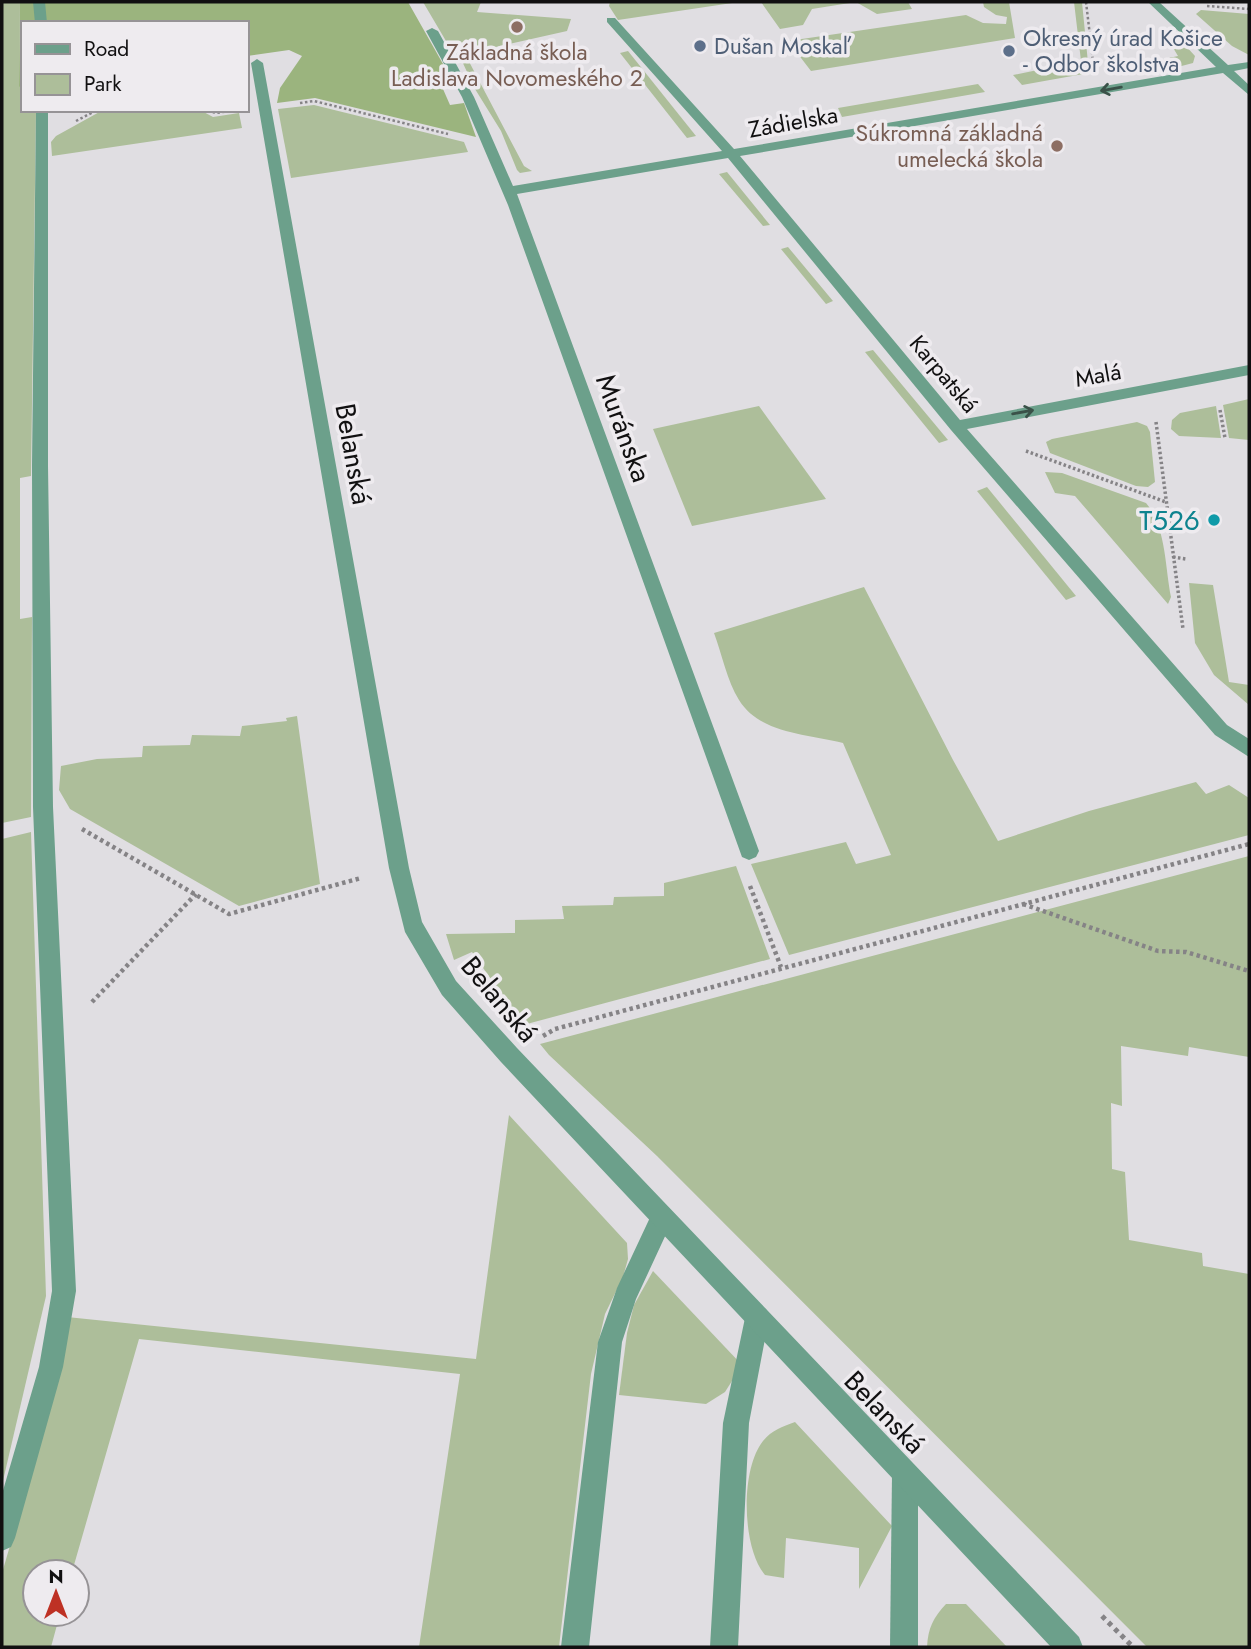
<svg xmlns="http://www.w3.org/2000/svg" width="1251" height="1649" font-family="Jost,sans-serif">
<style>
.green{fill:#adbe9a}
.forest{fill:#9bb47e}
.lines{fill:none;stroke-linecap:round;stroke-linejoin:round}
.path-far3{stroke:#858386;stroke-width:2.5;stroke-dasharray:2.5 2.5;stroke-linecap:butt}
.path-far2{stroke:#858386;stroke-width:3.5;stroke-dasharray:2.5 2.5;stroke-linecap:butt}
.path-far1{stroke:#858386;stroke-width:4.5;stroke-dasharray:3.5 3.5;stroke-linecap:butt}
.path{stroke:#858386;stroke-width:5;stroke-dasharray:4.5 4.5;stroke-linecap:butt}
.service{fill:#6ca08b;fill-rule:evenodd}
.minor{fill:#6ca08b;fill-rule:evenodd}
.oneway{stroke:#3a5148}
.education-dot{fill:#8d6e63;stroke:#eeebef;stroke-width:2.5}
.service-dot{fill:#5c6f8a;stroke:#eeebef;stroke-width:2.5}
.culture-dot{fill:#0f9aa8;stroke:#eeebef;stroke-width:2.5}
.labels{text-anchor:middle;stroke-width:7;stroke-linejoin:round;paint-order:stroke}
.far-service-label{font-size:23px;fill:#4e5e75;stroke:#eeebef;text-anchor:start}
.far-education-label{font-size:23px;fill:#785e54;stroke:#eeebef}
.far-street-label{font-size:23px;fill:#111011;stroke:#eeebef}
.street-label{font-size:28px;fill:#111011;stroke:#eeebef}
.culture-label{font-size:28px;fill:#0d838f;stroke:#eeebef;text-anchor:end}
</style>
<rect width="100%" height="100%" fill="#e0dee2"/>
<g class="green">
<polygon points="2,2 20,2 19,87 23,86 23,110 36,110 31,476 20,478 20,619 32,617 31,817 2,823"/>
<polygon points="423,2 481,2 477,12 571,19 567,31 465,54 524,166 532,171 520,173 517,170 501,131 475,89 461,59 456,58"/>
<polygon points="610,2 739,2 618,20 609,6"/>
<polygon points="761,2 908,2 912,9 877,14 856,2 812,9 803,25 780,29"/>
<polygon points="983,2 1009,2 1015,38 811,71 788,41 966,15 983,23 1006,24 1007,17 996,15 984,7"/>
<polygon points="1074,2 1082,2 1089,73 1022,85 1013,75 1081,61"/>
<polygon points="1201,10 1249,14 1249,55 1232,46 1196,14"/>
<polygon points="1183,43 1195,56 1193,63 1170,69 1155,61 1178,56 1172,46"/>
<polygon points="628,51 696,136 687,138 620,53"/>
<polygon points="978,84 985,92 842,117 838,108"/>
<polygon points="314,105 464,142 468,152 291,178 278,109"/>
<polygon points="103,110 200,110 213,117 239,113 242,128 52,156 51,142 56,136"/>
<polygon points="727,172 770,225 763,226 719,174"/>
<polygon points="788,247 833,301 826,304 781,249"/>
<polygon points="873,350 948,440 939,443 865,352"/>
<polygon points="1249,399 1249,440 1229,438 1223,405"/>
<polygon points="759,406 826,499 692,526 653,429"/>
<polygon points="1216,406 1221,438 1179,436 1171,429 1172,420 1180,413"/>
<polygon points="1137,422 1147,426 1150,432 1155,482 1148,487 1136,486 1050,453 1046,442 1052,439"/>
<path d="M1045,472l17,1 84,30c20,23 19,64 25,94l-3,7 -93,-108 -20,-3z"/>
<polygon points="987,487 1076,596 1066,600 977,491"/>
<polygon points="1189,583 1213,585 1229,682 1249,685 1249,705 1214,675 1195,643"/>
<path d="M864,587l89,173 45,81 91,-30 107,-29 10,12 23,-9 20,13v37l-460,120 -38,-91 95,-22 10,22 35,-9 -48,-112c-36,-9 -83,-9 -104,-43 -12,-19 -17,-46 -25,-67z"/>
<polygon points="297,716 320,884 239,906 70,809 59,790 61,766 97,759 142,757 143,746 190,745 192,735 240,736 242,726 287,721 286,718"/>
<polygon points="31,832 46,1296 2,1485 2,839"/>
<polygon points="1249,856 1249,1057 1189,1047 1188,1056 1121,1046 1122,1106 1111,1103 1112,1169 1125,1172 1129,1240 1202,1253 1203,1266 1249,1274 1249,1647 1147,1647 657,1156 549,1055 540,1044"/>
<polygon points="736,866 770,959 523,1025 472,952 454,960 446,934 515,933 515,920 564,919 562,906 613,905 614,897 664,896 664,883"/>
<polygon points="509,1115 627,1243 628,1259 623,1277 605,1314 591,1374 559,1647 419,1647 460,1374 139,1339 72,1572 35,1572 35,1614 60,1614 51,1647 2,1647 2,1573 53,1399 67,1317 476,1359"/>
<polygon points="653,1271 742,1365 725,1392 706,1404 619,1395 627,1333 634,1305"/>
<path d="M795,1422l97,104 -33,63v-41l-73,-10 -2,40 -19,-3c-23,-27 -25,-105 -2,-134 9,-11 19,-14 32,-19z"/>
<path d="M946,1604h20l41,43h-80c1,-19 6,-29 19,-43z"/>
</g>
<polygon class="forest" points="20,2 408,2 456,87 443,89 450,105 464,103 476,137 315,98 277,103 280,88 302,56 289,50 247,56 247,23 23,23 23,86 19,87"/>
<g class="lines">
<g class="path-far3">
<polyline points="1086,2 1093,61"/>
<polyline points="1207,6 1249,9"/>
<polyline points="300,103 314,101 448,134"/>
<polyline points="208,110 215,113 231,111"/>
<polyline points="76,121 97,110"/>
</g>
<g class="path-far2">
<polyline points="1220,410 1225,438"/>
<polyline points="1156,422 1183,629"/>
<polyline points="1026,451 1166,502"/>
<polyline points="1173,557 1186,559"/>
</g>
<g class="path-far1">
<polyline points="82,829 229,914 361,878"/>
<polyline points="750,886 781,967"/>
<polyline points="1023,904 1158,951 1186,952 1249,971"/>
<polyline points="92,1002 196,894"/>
<polyline points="543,1036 555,1029 1249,844"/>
</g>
<polyline class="path" points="1102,1616 1133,1647"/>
<g class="service">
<polygon points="662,1205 670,1209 674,1217 636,1299 622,1342 589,1647 561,1647 598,1342 617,1288 654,1209"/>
<polygon points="757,1306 766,1309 769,1318 749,1423 738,1647 710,1647 723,1423 745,1318 748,1309"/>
<polygon points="905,1461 914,1465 918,1474 918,1647 890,1647 892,1474 896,1465"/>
</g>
<g class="minor">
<polygon points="33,2 45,2 47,23 35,23"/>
<polygon points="1148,2 1159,2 1228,65 1249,62 1249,68 1234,71 1249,85 1249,95 1223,73 740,156 960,420 1249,365 1249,375 967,429 1227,725 1249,739 1249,757 1215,735 951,430 728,158 517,194 759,851 756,857 749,860 742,857 508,205 462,97 426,31 432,28 438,31 474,97 513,186 722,151 607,22 607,18 615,18 734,149 1216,67"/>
<polygon points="257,59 263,63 409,868 422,922 456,981 517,1048 1079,1637 1083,1647 1051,1647 501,1062 442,995 405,932 389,868 251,63"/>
<polygon points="36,110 48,110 48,466 53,807 76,1291 63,1367 15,1538 11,1547 2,1551 2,1494 39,1367 52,1291 33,807 32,466"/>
</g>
</g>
<defs><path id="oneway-shaft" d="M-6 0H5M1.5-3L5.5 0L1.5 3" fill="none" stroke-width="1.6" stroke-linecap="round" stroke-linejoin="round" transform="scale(1.75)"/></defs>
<g class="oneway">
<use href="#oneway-shaft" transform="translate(1111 89) rotate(170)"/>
<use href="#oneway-shaft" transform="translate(1023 412) rotate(-10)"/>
</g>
<g class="education-dot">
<circle cx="517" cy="27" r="7"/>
<circle cx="1057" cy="146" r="7"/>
</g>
<g class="service-dot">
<circle cx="700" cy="46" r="7"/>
<circle cx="1009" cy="51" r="7"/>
</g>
<circle class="culture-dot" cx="1214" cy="520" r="7"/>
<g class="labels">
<g class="far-service-label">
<text x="1023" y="46">Okresný úrad Košice<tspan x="1023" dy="26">- Odbor školstva</tspan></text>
<text x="714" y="54">Dušan Moskaľ</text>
</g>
<g class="far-education-label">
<text x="517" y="60">Základná škola<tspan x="517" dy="26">Ladislava Novomeského 2</tspan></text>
<text x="1043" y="141" text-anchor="end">Súkromná základná<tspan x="1043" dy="26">umelecká škola</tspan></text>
</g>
<g class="far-street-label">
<text transform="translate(793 122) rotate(-10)" y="8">Zádielska</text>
<text transform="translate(944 374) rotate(50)" y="8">Karpatská</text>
<text transform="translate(1098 375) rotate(-10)" y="8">Malá</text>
</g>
<g class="street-label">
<text transform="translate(624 428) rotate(70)" y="10">Muránska</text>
<text transform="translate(354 454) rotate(80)" y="10">Belanská</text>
<text transform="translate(500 999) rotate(50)" y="10">Belanská</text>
<text transform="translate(885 1412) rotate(46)" y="10">Belanská</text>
</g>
<g class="culture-label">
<text x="1200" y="530">T526</text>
</g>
</g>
<rect width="1251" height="1649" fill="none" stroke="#111011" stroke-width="7"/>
<rect x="21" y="21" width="228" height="91" fill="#eeebef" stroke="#969396" stroke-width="2"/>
<rect x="35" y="44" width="35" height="10" fill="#6ca08b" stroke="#969396" stroke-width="2"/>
<text x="84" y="56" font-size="21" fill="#111011">Road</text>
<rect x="35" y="74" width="35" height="21" fill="#adbe9a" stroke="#969396" stroke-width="2"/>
<text x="84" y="91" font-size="21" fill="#111011">Park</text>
<g transform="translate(56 1593)"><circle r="33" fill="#eeebef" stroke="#969396" stroke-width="2"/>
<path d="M0-5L12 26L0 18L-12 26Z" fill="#be3124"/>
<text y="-10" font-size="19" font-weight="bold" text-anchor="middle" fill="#111011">N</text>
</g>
</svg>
